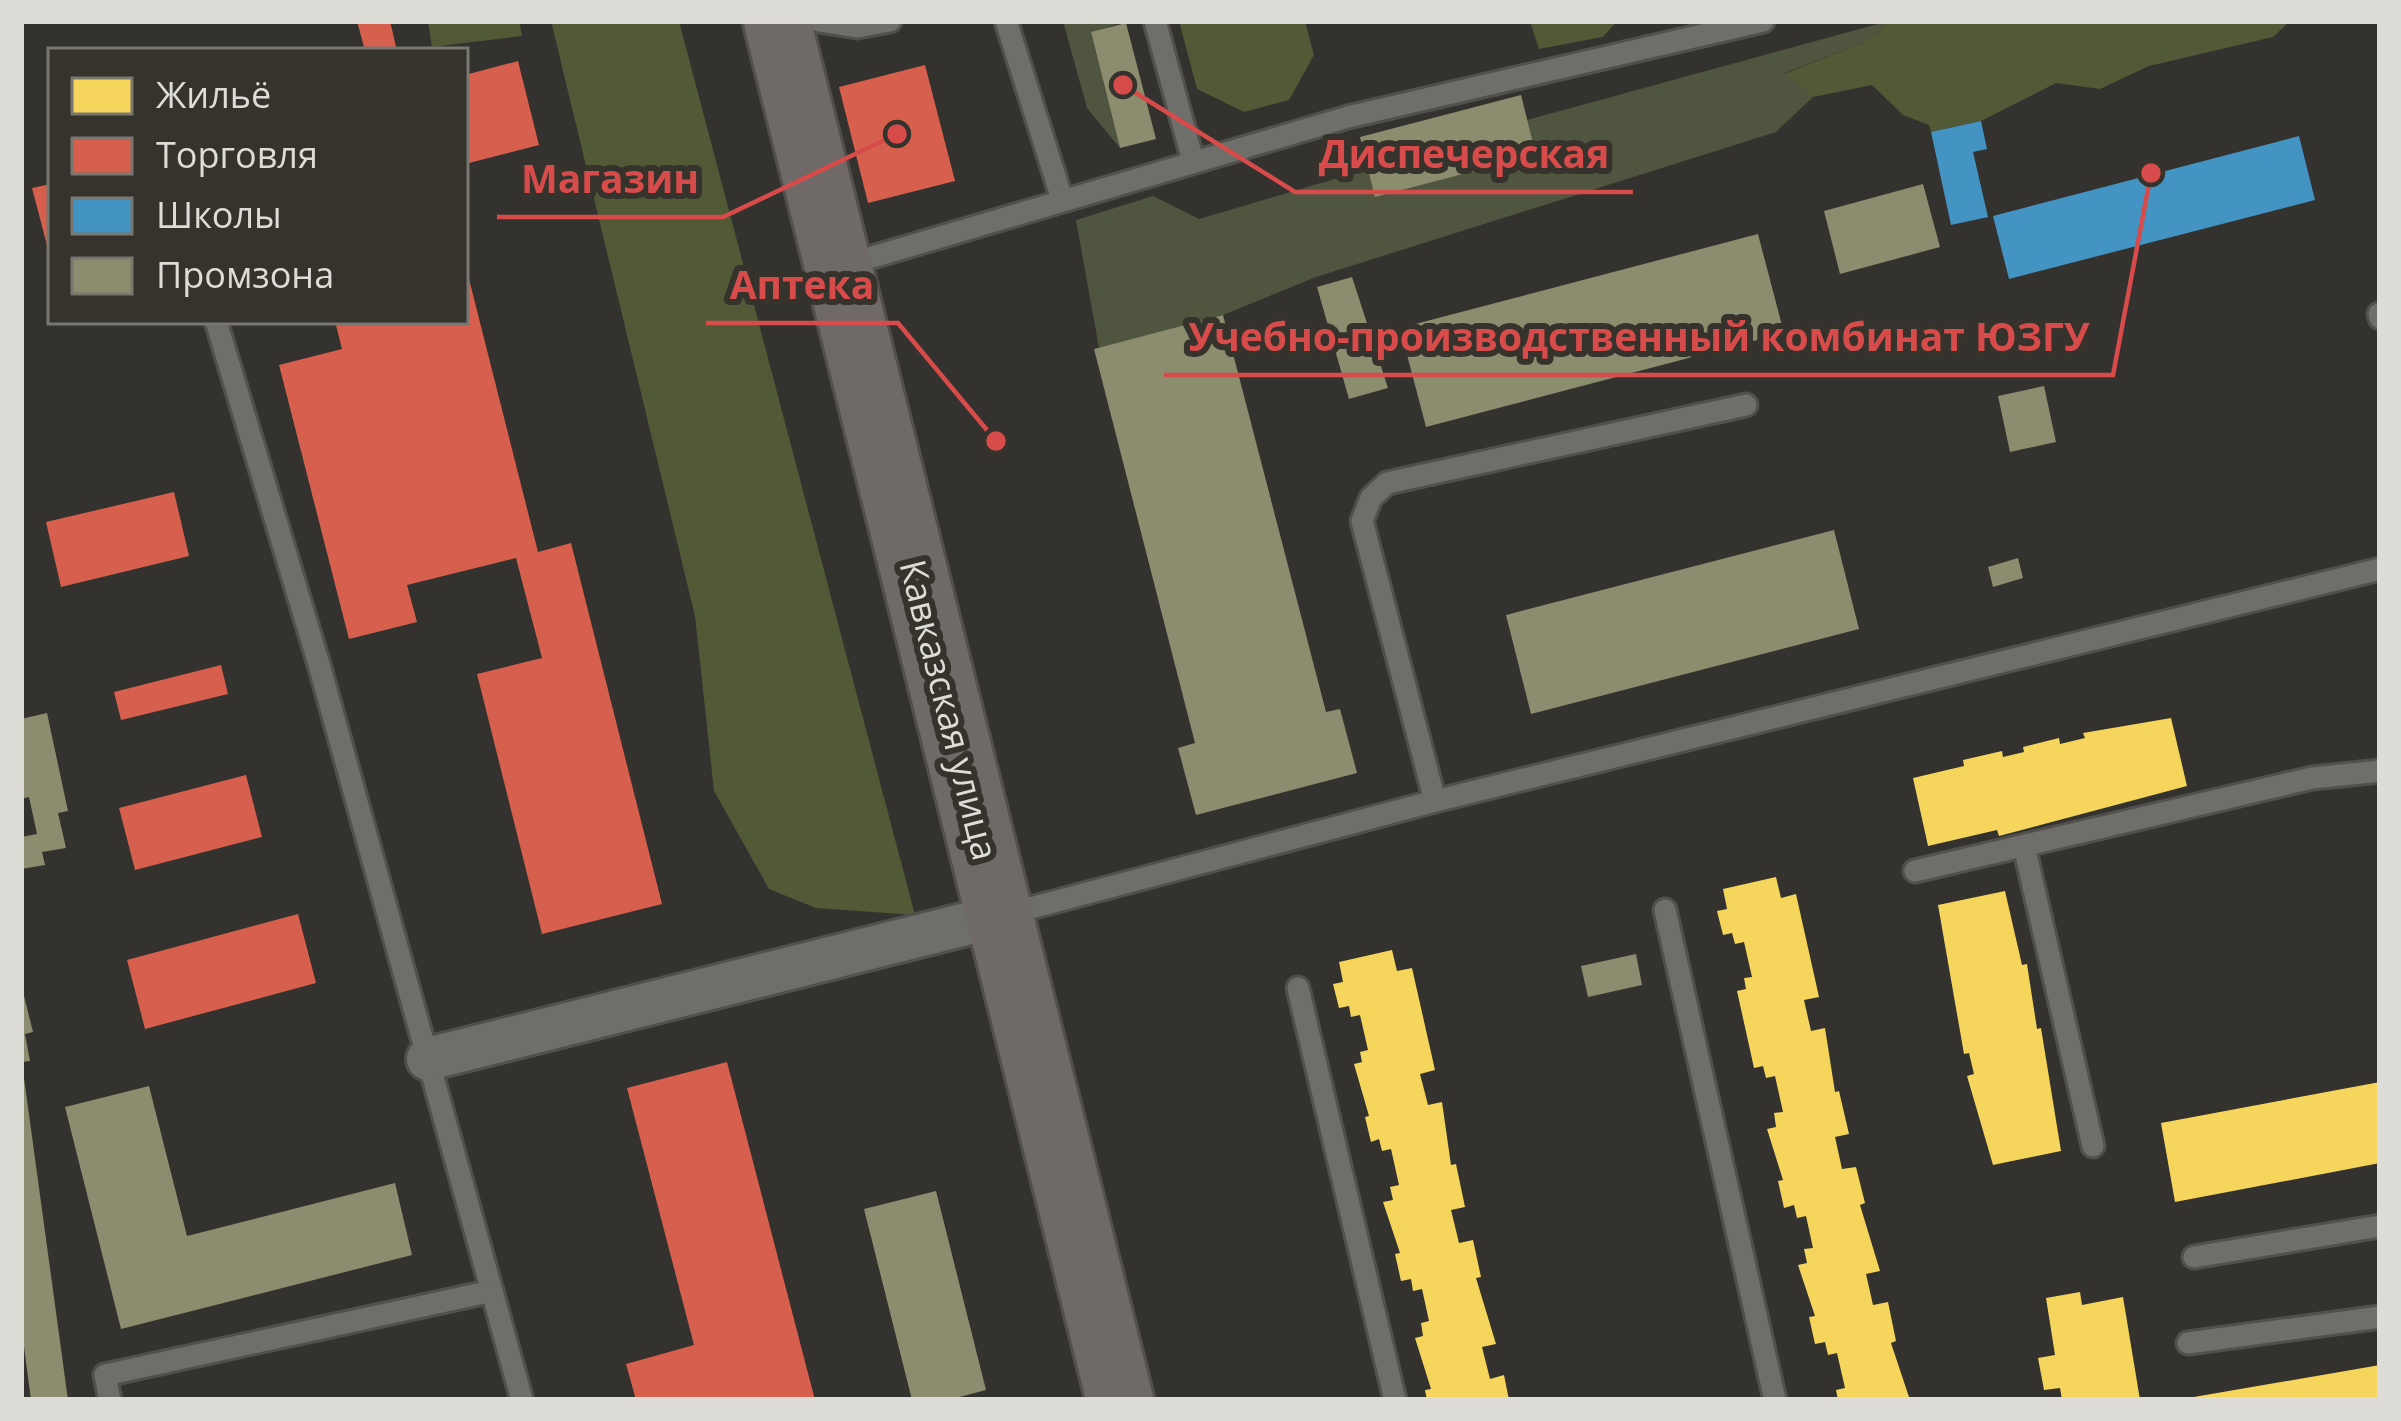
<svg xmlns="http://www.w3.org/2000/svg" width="2401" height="1421" font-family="'Open Sans',sans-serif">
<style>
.green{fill:#50553f}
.forest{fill:#525936}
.homes{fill:#f6d55c}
.shops{fill:#d6604d}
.schools{fill:#4393c3}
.industry{fill:#8c8c6e}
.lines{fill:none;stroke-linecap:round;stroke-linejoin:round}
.lane-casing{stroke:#51504d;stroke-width:27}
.street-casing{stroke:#51504d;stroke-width:48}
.primary-casing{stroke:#51504d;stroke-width:72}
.lane{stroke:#6e6e6b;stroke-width:21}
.street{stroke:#6e6e6b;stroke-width:42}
.primary{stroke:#6f6967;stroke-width:66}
.labels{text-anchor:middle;stroke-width:12;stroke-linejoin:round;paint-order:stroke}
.street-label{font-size:36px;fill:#dddcd7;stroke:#35332c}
.leader{fill:none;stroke:#d74c4b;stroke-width:4.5}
.callout-dot{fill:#d74c4b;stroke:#35332c;stroke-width:4.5}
.callout-label{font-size:39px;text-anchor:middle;font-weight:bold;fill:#d74c4b;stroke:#35332c;stroke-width:12;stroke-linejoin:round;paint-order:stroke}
</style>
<rect width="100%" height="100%" fill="#33322e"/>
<g class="green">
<polygon points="1063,21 1126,21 1091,33 1120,148 1087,108"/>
<polygon points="1889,21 1867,41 1785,73 1813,97 1776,132 1316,277 1223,315 1099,348 1076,220 1153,196 1199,219 1368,169 1376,196 1535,155 1527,120"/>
</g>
<g class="forest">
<polygon points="428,21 519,21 522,36 432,47"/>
<polygon points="551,21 679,21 915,915 816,908 769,889 714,791 695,616"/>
<polygon points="1179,21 1305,21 1314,55 1289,100 1244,112 1197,89"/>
<polygon points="1530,21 1617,21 1603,37 1539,49"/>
<polygon points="1889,21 2290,21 2273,37 2149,66 2100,89 2056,83 1981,121 1931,132 1929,125 1903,115 1872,85 1813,97 1784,74 1867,41"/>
</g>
<g class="homes">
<polygon points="2171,718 2187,786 1999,836 1997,830 1928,846 1913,778 1964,766 1963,760 2002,751 2003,757 2024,752 2023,747 2059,738 2060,744 2085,738 2083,733"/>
<polygon points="1776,877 1781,898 1796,894 1819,997 1804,1000 1811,1031 1825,1028 1835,1092 1839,1091 1849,1134 1835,1137 1842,1169 1856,1167 1865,1203 1860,1205 1880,1271 1866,1274 1873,1305 1888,1302 1896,1341 1891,1343 1910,1400 1838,1400 1836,1390 1845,1388 1837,1353 1828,1355 1825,1342 1815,1344 1809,1317 1815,1316 1798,1265 1807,1263 1804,1249 1813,1248 1806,1216 1797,1218 1794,1205 1784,1208 1778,1181 1783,1180 1767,1129 1776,1127 1774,1113 1783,1112 1775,1076 1766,1078 1763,1066 1754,1068 1737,991 1746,989 1744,978 1752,977 1744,942 1735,944 1732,933 1723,935 1717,911 1727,909 1723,889"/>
<polygon points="2005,891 2022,965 2027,964 2037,1029 2041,1028 2061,1151 1993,1165 1967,1076 1974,1074 1969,1053 1964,1054 1938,905"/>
<polygon points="1392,950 1397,971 1412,968 1435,1070 1420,1074 1428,1105 1442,1102 1451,1165 1456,1164 1465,1207 1451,1210 1459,1243 1473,1240 1481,1277 1476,1278 1496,1344 1482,1347 1490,1379 1504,1375 1509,1400 1427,1400 1425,1390 1431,1389 1415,1338 1423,1336 1421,1323 1429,1321 1422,1289 1413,1291 1411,1279 1401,1281 1395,1254 1400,1253 1383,1202 1393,1200 1390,1187 1399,1185 1391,1149 1382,1151 1379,1139 1371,1142 1365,1117 1369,1116 1354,1064 1362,1062 1360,1052 1368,1050 1360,1015 1351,1017 1349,1006 1339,1008 1333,984 1343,982 1339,962"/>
<polygon points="2380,1082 2380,1163 2175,1202 2161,1123"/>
<polygon points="2080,1292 2082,1305 2123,1297 2140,1400 2062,1400 2060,1388 2044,1390 2038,1358 2055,1355 2046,1298"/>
<polygon points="2380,1365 2380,1400 2188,1400 2188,1398"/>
</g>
<g class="shops">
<polygon points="357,21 390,21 397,51 365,51"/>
<polygon points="518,61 539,145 465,164 465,75"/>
<polygon points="925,65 955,181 868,203 839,87"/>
<polygon points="51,184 51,253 49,253 32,188"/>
<polygon points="467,271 538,552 571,543 662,904 542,934 477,674 542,658 516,558 407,585 417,622 349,639 279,365 342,349 335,321 465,321"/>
<polygon points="174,492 189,556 61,587 46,522"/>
<polygon points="221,665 228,694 121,720 114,692"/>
<polygon points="246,775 262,837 135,870 119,808"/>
<polygon points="298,914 316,983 145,1029 127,960"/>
<polygon points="727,1062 815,1400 636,1400 626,1364 694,1345 627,1088"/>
</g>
<g class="schools">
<polygon points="1981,121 1987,149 1973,152 1988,217 1951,225 1931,132"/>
<polygon points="2299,136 2315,200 2009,279 1993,216"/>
</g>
<g class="industry">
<polygon points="1126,23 1156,139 1120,148 1091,32"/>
<polygon points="1521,95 1536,155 1375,197 1360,137"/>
<polygon points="1923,184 1940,247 1840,274 1824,211"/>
<polygon points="1758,234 1784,333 1426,427 1400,328"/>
<polygon points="1352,277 1388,388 1349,399 1317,287"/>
<polygon points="1223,315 1326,712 1340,709 1357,773 1196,815 1178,748 1195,743 1094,349"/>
<polygon points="2044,386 2056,442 2010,452 1998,396"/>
<polygon points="1834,530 1859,629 1531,714 1506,615"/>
<polygon points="2018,558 2023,578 1993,587 1988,567"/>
<polygon points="47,713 68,811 58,813 66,848 42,852 45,865 21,869 21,837 37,834 29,797 21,799 21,719"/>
<polygon points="1636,954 1642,985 1588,997 1581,966"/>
<polygon points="21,984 33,1032 25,1034 30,1061 21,1062"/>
<polygon points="21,1078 24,1078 68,1400 31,1400 21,1324"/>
<polygon points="149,1086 187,1236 395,1183 412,1255 121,1329 65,1107"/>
<polygon points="936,1191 986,1390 948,1400 912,1400 864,1209"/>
</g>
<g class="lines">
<g class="lane-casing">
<g id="lane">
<polyline points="819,21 857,27 890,21"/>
<polyline points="1006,21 1062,199"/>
<polyline points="1155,21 1193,161"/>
<polyline points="842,266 1348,117 1763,21"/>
<polyline points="2379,314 2380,318"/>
<polyline points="216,321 320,668 522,1400"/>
<polyline points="1435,801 1362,521 1371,498 1387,483 1746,405"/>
<polyline points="2024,846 2093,1146"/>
<polyline points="1915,871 2312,778 2380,771"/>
<polyline points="1665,910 1775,1400"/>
<polyline points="1008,914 1435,801 2380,569"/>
<polyline points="1298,988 1395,1400"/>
<polyline points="2194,1257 2380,1226"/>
<polyline points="2188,1343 2380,1317"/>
<polyline points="110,1400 105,1375 492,1291"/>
</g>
</g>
<g class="street-casing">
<polyline id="street" points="428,1059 1002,915"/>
</g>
<g class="primary-casing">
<polyline id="primary" points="777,21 1120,1400"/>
</g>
<use href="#lane" class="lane"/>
<use href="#street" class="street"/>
<use href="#primary" class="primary"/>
</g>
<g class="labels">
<g class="street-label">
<text transform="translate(949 710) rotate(76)" y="13">Кавказская улица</text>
</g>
</g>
<path class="leader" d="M1123 85L1295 192H1633M897 134L723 217H497M996 441L898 323H706M2151 173L2113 375H1164"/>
<g class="callout-dot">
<circle cx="1123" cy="85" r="12"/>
<circle cx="897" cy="134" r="12"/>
<circle cx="996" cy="441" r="12"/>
<circle cx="2151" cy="173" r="12"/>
</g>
<g class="callout-label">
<text x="1464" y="168">Диспечерская</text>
<text x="610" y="193">Магазин</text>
<text x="802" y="299">Аптека</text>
<text x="1639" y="351">Учебно-производственный комбинат ЮЗГУ</text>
</g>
<rect width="2401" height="1421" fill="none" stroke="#dddcd7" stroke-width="48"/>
<rect x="48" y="48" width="420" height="276" fill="#35332c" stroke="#787770" stroke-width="3"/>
<rect x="72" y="78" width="60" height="36" fill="#f6d55c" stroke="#787770" stroke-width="3"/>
<text x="156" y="108" font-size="36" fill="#dddcd7">Жильё</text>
<rect x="72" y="138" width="60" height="36" fill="#d6604d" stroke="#787770" stroke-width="3"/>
<text x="156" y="168" font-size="36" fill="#dddcd7">Торговля</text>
<rect x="72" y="198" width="60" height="36" fill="#4393c3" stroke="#787770" stroke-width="3"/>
<text x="156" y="228" font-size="36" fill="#dddcd7">Школы</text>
<rect x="72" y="258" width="60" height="36" fill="#8c8c6e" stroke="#787770" stroke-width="3"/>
<text x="156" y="288" font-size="36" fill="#dddcd7">Промзона</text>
</svg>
